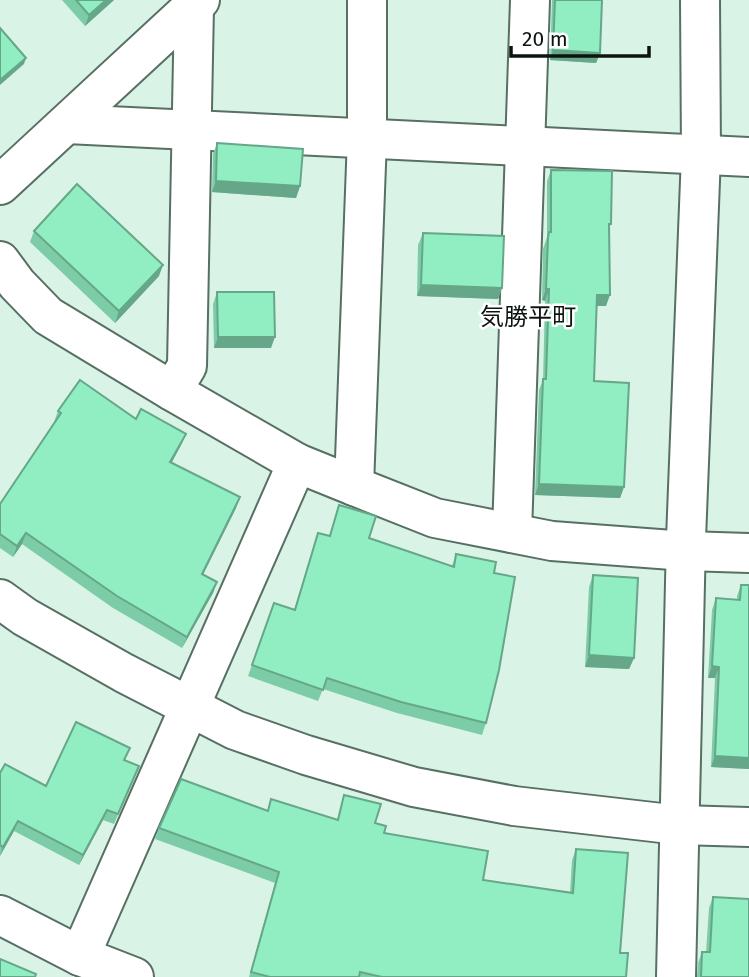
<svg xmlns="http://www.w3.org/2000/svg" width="749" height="977" font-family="'Fira Sans','Noto Sans JP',sans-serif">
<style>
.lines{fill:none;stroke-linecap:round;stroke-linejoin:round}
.minor-casing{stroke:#586f63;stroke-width:42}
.minor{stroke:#fff;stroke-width:38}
.wall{fill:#7ccda7}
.shaded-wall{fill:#65a788}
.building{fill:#90eec2;stroke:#65a788;stroke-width:2}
.labels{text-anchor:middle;stroke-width:5;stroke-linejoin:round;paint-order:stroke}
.quarter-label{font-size:24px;fill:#0b140f;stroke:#fff}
</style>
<rect width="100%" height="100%" fill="#d9f4e6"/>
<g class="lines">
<g class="minor-casing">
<g id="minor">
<polyline points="67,124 749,157"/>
<polyline points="0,185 200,0"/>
<polyline points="0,261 17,284 48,316 172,391 297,463 354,486 435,518 552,541 686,551 749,553"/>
<polyline points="172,391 187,366 194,6"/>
<polyline points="354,486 367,138 367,0"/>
<polyline points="512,533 530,0"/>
<polyline points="0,599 25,617 124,673 235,730 306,755 414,787 514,806 679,825 749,827"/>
<polyline points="0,915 80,956 134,977"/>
<polyline points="80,956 297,463"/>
<polyline points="676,977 686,539 701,155 700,0"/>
</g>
</g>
<use href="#minor" class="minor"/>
</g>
<g class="wall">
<polygon points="62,0 114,0 85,26"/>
<polygon points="552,0 602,0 600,53 596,63 550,60"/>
<polygon points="217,143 300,186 296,198 212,192 213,154"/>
<polygon points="551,170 611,224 609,228 606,306 597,306 594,381 624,487 620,498 535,495 539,390 543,380 545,301 542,300 543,249 547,237 547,181"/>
<polygon points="34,231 159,276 115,323 30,242"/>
<polygon points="423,233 502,288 498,299 417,296 418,245"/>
<polygon points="217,292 271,348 214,348 213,304"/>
<polygon points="58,411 136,419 186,434 181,445 172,462 236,508 203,574 217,582 213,593 182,648 113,608 22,544 13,557 0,548 0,504 55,423 54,422"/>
<polygon points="339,505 369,538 452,566 456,554 494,573 486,723 482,735 397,713 323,689 318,701 248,676 274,603 294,610 318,533 329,536"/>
<polygon points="593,575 634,658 629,669 585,667 589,587"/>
<polygon points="741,585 749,585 749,769 711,767 715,678 708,678 712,610 716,598 737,600 737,596"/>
<polygon points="125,760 139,766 135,776 114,824 103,820 79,865 14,831 0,856 0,773 46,786"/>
<polygon points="344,795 384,833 483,880 570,893 572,860 576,849 620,953 626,977 249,977 275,883 155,839 159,828 267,811 337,820"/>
<polygon points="713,897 749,977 697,977 698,963 702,952 706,952 709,908"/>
</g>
<g class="shaded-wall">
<polygon points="106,0 114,0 85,26 89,15"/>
<polygon points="553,50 600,53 596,63 550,60"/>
<polygon points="26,58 24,64 0,85 0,80"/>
<polygon points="216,181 300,186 296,198 212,192"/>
<polygon points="163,265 159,276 115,323 119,311"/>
<polygon points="421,285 502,288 498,299 417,296"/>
<polygon points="546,289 549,289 545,301 542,300"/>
<polygon points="597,295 610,295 606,306 593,306"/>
<polygon points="218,337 275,337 271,348 214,348"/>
<polygon points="186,434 181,445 166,473 170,462"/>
<polygon points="539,484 624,487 620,498 535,495"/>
<polygon points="240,497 236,508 198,585 202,574"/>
<polygon points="26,533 22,544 13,557 17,546"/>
<polygon points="217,582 213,593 182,648 187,637"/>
<polygon points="589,655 634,658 629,669 585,667"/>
<polygon points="712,666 719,667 715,678 708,678"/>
<polygon points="715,756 749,758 749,769 711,767"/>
<polygon points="107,810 103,820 79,865 83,855"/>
<polygon points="18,821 14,831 0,856 3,847"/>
</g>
<g class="building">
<polygon points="76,0 106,0 89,15"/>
<polygon points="555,0 602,0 600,53 553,50"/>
<polygon points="0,28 26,58 0,80"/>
<polygon points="217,143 303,149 300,186 216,181"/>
<polygon points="551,170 612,171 611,224 609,224 610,295 597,295 594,381 629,383 624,487 539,484 543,379 546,379 549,289 546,289 548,238 549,232 551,232"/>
<polygon points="77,184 163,265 119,311 34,231"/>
<polygon points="423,233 504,236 502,288 421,285"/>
<polygon points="217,292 274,292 275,337 218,337"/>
<polygon points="80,380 136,419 141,409 186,434 170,462 240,497 202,574 217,582 187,637 117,596 26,533 17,546 0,534 0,504 61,413 58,411"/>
<polygon points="339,505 376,516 369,538 454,567 456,554 496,562 494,573 515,577 499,670 486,723 401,702 327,678 323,690 252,665 274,603 295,610 318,533 330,536"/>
<polygon points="593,575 638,578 634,658 589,655"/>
<polygon points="741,585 749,585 749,758 715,756 719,667 712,666 716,598 740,600"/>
<polygon points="76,722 130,748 124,760 139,766 118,814 107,810 83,855 18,821 3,847 0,845 0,773 5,764 46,786"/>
<polygon points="181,779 268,811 271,799 338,820 344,795 381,804 375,823 386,826 384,833 488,851 483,880 573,893 576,849 628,853 620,953 628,953 626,977 382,977 360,972 359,977 270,977 251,972 279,872 159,828"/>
<polygon points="713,897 749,899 749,977 701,977 702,952 710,952"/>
<polygon points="0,959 36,974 35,977 0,977"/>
</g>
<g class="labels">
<g class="quarter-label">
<text x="528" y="325">気勝平町</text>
</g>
</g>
<path d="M511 46v10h138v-10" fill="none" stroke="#0b140f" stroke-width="3.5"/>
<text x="522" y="46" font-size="21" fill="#0b140f" stroke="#ffffff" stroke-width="5" paint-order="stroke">20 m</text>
</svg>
